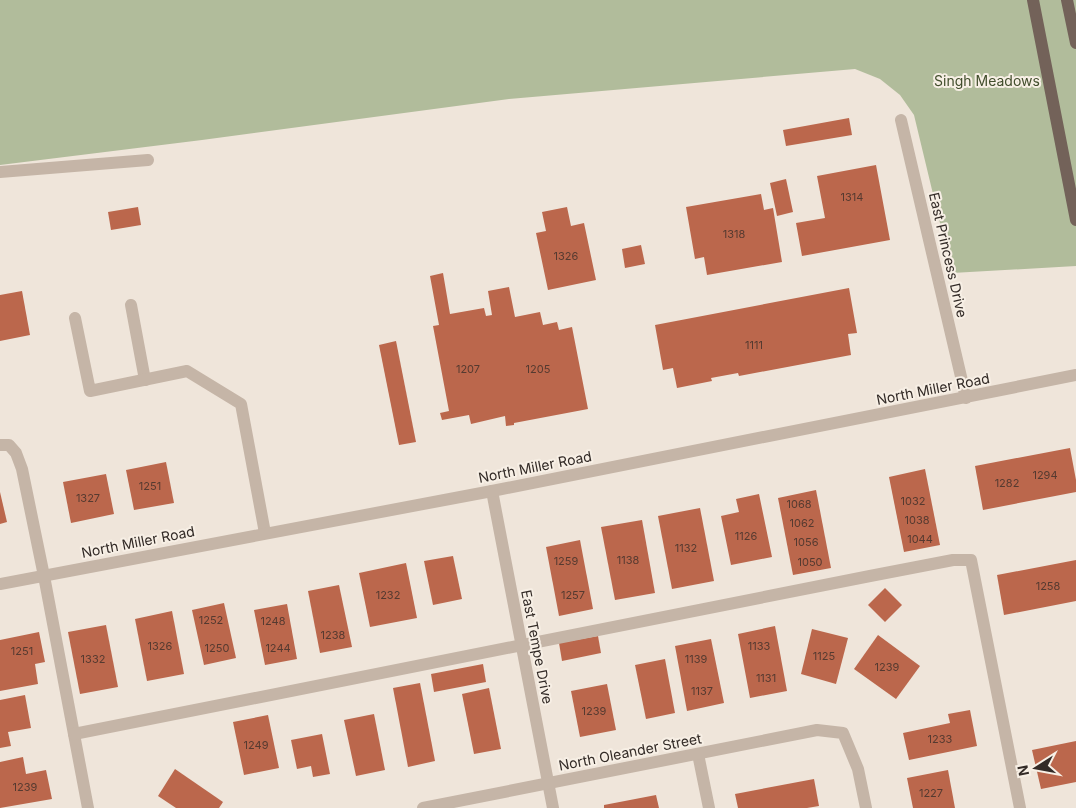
<svg xmlns="http://www.w3.org/2000/svg" width="1076" height="808" font-family="Inter,sans-serif">
<style>
.green{fill:#b1bc9b}
.building{fill:#bb674c}
.lines{fill:none;stroke-linecap:round;stroke-linejoin:round}
.minor{stroke:#c5b5a7;stroke-width:12}
.major{stroke:#736259;stroke-width:12}
.labels{text-anchor:middle;stroke-width:4;stroke-linejoin:round;paint-order:stroke}
.number-label{font-size:11px;fill:#553a30}
.park-label{font-size:14px;fill:#424e2d;stroke:#f7efe5}
.street-label{font-size:14px;fill:#332b27;stroke:#f7efe5}
</style>
<rect width="100%" height="100%" fill="#efe5da"/>
<polygon class="green" points="0,0 1076,0 1076,266 952,273 914,115 900,95 880,79 855,69 509,99 202,140 0,165"/>
<g class="building">
<polygon points="849,118 852,135 786,146 783,130"/>
<polygon points="876,165 890,240 802,256 796,223 825,218 817,176"/>
<polygon points="786,179 793,212 777,216 770,183"/>
<polygon points="761,194 764,210 773,208 782,262 707,275 704,257 695,259 686,207"/>
<polygon points="138,207 141,225 111,230 108,212"/>
<polygon points="567,207 571,226 584,223 596,280 548,290 536,233 546,231 542,212"/>
<polygon points="641,245 645,264 625,268 622,249"/>
<polygon points="443,273 450,314 484,308 486,316 492,315 488,291 509,287 515,317 540,312 543,325 557,322 559,330 572,327 588,409 514,423 514,425 506,426 505,416 471,424 469,415 442,420 440,413 449,411 433,326 439,325 430,276"/>
<polygon points="849,288 857,333 848,334 851,355 739,376 738,373 711,378 712,381 677,388 673,368 663,370 655,325"/>
<polygon points="22,291 30,335 0,341 0,295"/>
<polygon points="396,341 416,442 399,445 379,345"/>
<polygon points="1070,448 1076,480 1076,492 983,510 975,466"/>
<polygon points="166,462 174,503 134,510 126,470"/>
<polygon points="925,469 940,545 904,552 889,477"/>
<polygon points="106,474 114,514 71,523 63,482"/>
<polygon points="816,490 831,568 793,575 778,498"/>
<polygon points="0,492 7,522 0,524"/>
<polygon points="759,494 772,557 731,565 721,516 739,512 736,499"/>
<polygon points="700,508 714,581 672,589 658,516"/>
<polygon points="642,520 655,593 615,600 601,527"/>
<polygon points="580,540 593,609 559,616 546,547"/>
<polygon points="453,556 462,599 433,605 424,561"/>
<polygon points="1076,560 1076,601 1004,615 997,575"/>
<polygon points="406,563 417,618 370,627 359,573"/>
<polygon points="339,585 352,647 320,653 308,591"/>
<polygon points="885,588 902,605 885,622 868,605"/>
<polygon points="224,603 236,658 204,665 192,610"/>
<polygon points="287,604 297,659 265,665 254,610"/>
<polygon points="172,611 184,674 147,681 135,619"/>
<polygon points="106,625 118,687 80,694 68,632"/>
<polygon points="775,626 787,691 750,698 738,634"/>
<polygon points="812,629 848,638 836,684 801,674"/>
<polygon points="39,632 45,662 35,664 38,684 0,691 0,640"/>
<polygon points="878,635 920,666 896,699 854,669"/>
<polygon points="598,636 601,653 562,661 559,643"/>
<polygon points="711,639 724,703 687,711 675,646"/>
<polygon points="665,659 675,713 646,719 635,665"/>
<polygon points="483,664 486,682 434,692 431,674"/>
<polygon points="420,683 435,761 408,767 393,688"/>
<polygon points="607,684 616,730 580,737 571,691"/>
<polygon points="489,688 501,749 474,754 462,694"/>
<polygon points="25,695 31,728 8,732 11,746 0,748 0,700"/>
<polygon points="970,710 977,746 909,760 903,733 950,723 948,714"/>
<polygon points="374,714 385,770 356,776 344,720"/>
<polygon points="268,715 279,768 244,775 233,722"/>
<polygon points="322,734 330,774 313,777 311,766 297,769 291,740"/>
<polygon points="1076,741 1076,782 1041,789 1032,750"/>
<polygon points="23,757 26,774 46,770 52,799 0,808 0,762"/>
<polygon points="175,769 223,802 219,808 176,808 158,796"/>
<polygon points="948,770 955,808 913,808 907,778"/>
<polygon points="814,779 819,806 807,808 738,808 735,794"/>
<polygon points="656,795 659,808 604,808 604,805"/>
</g>
<g class="lines">
<g class="minor">
<polyline points="901,120 966,398"/>
<polyline points="0,172 148,160"/>
<polyline points="131,305 145,380"/>
<polyline points="75,318 90,391 187,371 241,404 265,533"/>
<polyline points="0,445 9,445 16,453 22,469 44,576 88,808"/>
<polyline points="492,491 553,808"/>
<polyline points="0,584 492,491 1076,375"/>
<polyline points="74,734 870,576 953,560 971,560 1020,808"/>
<polyline points="698,754 709,808"/>
<polyline points="423,808 817,730 843,733 858,769 866,808"/>
</g>
<g class="major">
<polyline points="1033,0 1076,220"/>
<polyline points="1067,0 1076,43"/>
</g>
</g>
<g class="labels">
<g class="number-label">
<text x="852" y="201">1314</text>
<text x="734" y="238">1318</text>
<text x="566" y="260">1326</text>
<text x="754" y="349">1111</text>
<text x="468" y="373">1207</text>
<text x="538" y="373">1205</text>
<text x="1045" y="479">1294</text>
<text x="1007" y="487">1282</text>
<text x="150" y="490">1251</text>
<text x="88" y="502">1327</text>
<text x="913" y="505">1032</text>
<text x="799" y="508">1068</text>
<text x="917" y="524">1038</text>
<text x="802" y="527">1062</text>
<text x="746" y="540">1126</text>
<text x="920" y="543">1044</text>
<text x="806" y="546">1056</text>
<text x="686" y="552">1132</text>
<text x="628" y="564">1138</text>
<text x="566" y="565">1259</text>
<text x="810" y="566">1050</text>
<text x="1048" y="590">1258</text>
<text x="388" y="599">1232</text>
<text x="573" y="599">1257</text>
<text x="211" y="624">1252</text>
<text x="273" y="625">1248</text>
<text x="333" y="639">1238</text>
<text x="160" y="650">1326</text>
<text x="759" y="650">1133</text>
<text x="217" y="652">1250</text>
<text x="278" y="652">1244</text>
<text x="22" y="655">1251</text>
<text x="824" y="660">1125</text>
<text x="93" y="663">1332</text>
<text x="696" y="663">1139</text>
<text x="887" y="671">1239</text>
<text x="766" y="682">1131</text>
<text x="702" y="695">1137</text>
<text x="594" y="715">1239</text>
<text x="940" y="743">1233</text>
<text x="256" y="749">1249</text>
<text x="25" y="791">1239</text>
<text x="931" y="797">1227</text>
</g>
<g class="park-label">
<text x="987" y="86">Singh Meadows</text>
</g>
<g class="street-label">
<text transform="translate(948 255) rotate(77)" y="5">East Princess Drive</text>
<text transform="translate(933 389) rotate(-11)" y="5">North Miller Road</text>
<text transform="translate(535 467) rotate(-11)" y="5">North Miller Road</text>
<text transform="translate(138 542) rotate(-11)" y="5">North Miller Road</text>
<text transform="translate(537 647) rotate(79)" y="5">East Tempe Drive</text>
<text transform="translate(630 752) rotate(-11)" y="5">North Oleander Street</text>
</g>
</g>
<g transform="translate(1036 768) rotate(259)" stroke="#f7efe5" stroke-width="4" paint-order="stroke">
<path d="M0-4L9 19L0 12L-9 19Z" fill="#332b27"/>
<text y="-8" font-size="14" font-weight="bold" text-anchor="middle" fill="#332b27">N</text>
</g>
</svg>
